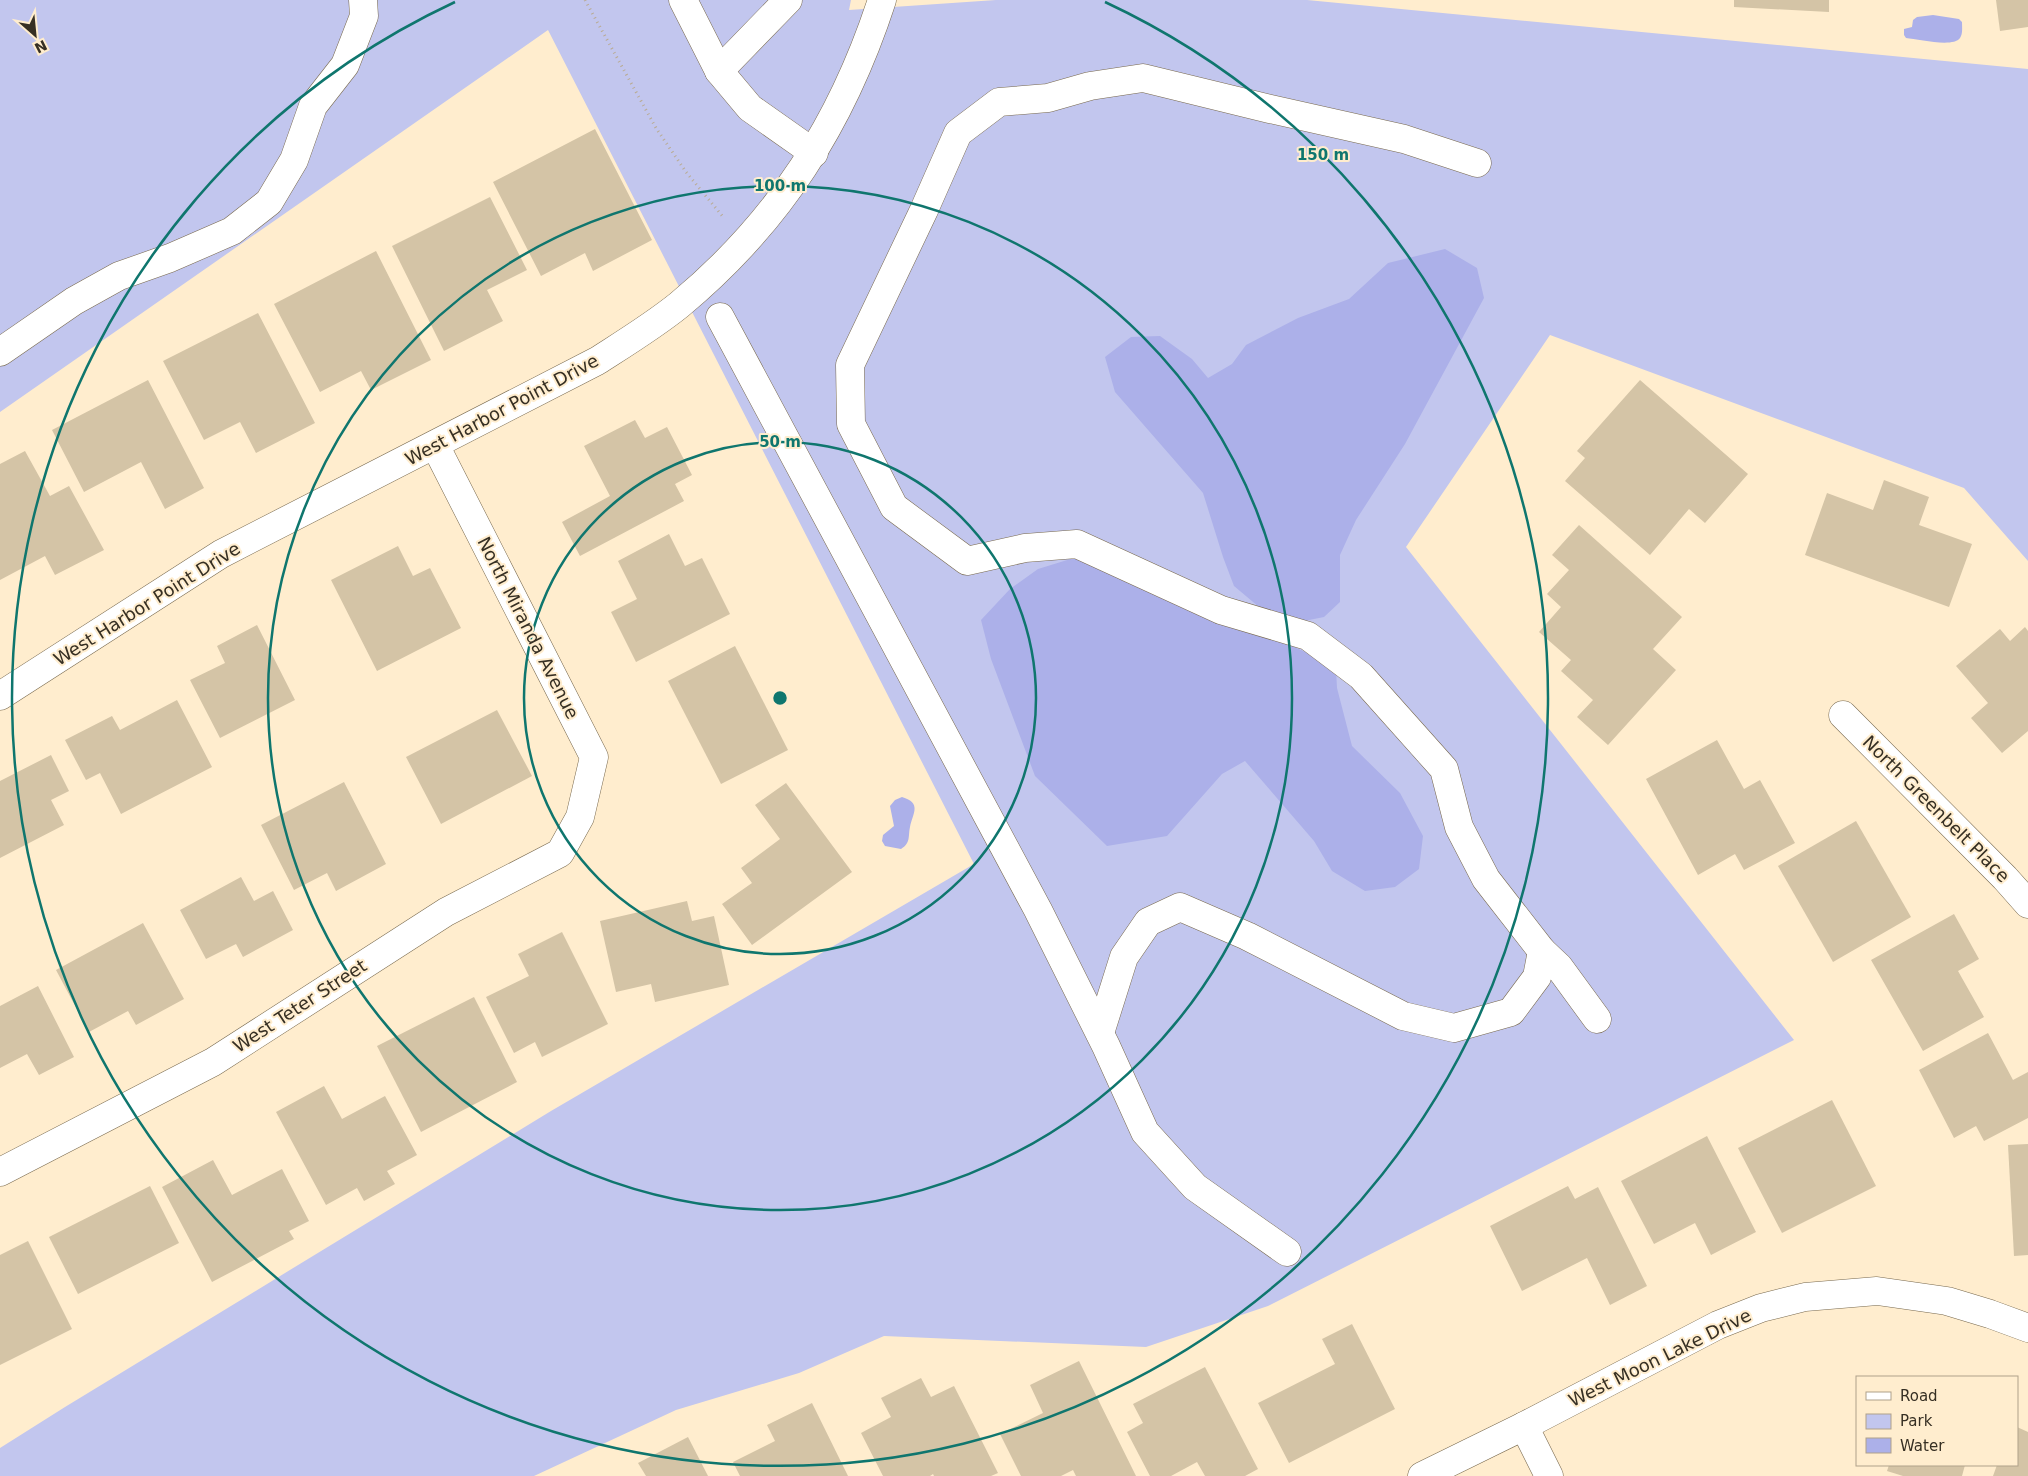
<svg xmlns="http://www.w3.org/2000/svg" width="2028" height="1476" font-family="'DejaVu Sans',sans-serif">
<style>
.green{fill:#c2c6ee}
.water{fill:#acb0e9}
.building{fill:#d4c4a6}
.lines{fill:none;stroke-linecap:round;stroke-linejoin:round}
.minor-casing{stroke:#78694e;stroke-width:29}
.path{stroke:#b9ab93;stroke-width:3;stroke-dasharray:1 4;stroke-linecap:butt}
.minor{stroke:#fff;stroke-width:28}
.ring{fill:none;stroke:#0f766e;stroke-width:2.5}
.labels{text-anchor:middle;stroke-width:4;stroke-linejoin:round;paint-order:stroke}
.street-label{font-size:18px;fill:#362f23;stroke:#ffedce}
.centre{fill:#0f766e;stroke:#ffedce;stroke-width:2.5}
.ring-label{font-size:15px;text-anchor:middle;font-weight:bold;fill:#0f766e;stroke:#ffedce;stroke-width:4;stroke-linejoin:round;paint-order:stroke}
</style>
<rect width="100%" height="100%" fill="#ffedce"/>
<polygon class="green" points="0,0 851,0 849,10 996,0 1307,0 2028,69 2028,561 1964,488 1550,335 1406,547 1794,1040 1268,1306 1146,1347 884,1336 799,1373 676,1410 534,1476 0,1476 0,1448 65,1407 551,1111 974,864 548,30 0,412"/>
<g class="water">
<path d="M1933,15l26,4 3,3c0,5 1,12 -2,16 -7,10 -42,1 -54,0l-2,-3v-6l8,-2 1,-7 4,-3z"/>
<polygon points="1445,249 1477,268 1484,298 1405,444 1356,520 1340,555 1340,602 1324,617 1299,622 1265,612 1234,586 1223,557 1203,493 1115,392 1105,357 1131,337 1160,336 1192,359 1208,378 1232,364 1246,345 1298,318 1349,299 1388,263"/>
<polygon points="1077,557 1248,626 1312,655 1336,669 1337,688 1352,746 1400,793 1423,836 1419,869 1395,887 1365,891 1332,871 1314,841 1245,761 1222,774 1167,836 1107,846 1035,776 991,659 981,620 1010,589 1038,569"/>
<path d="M902,797c20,6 11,16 8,30 -2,9 1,16 -9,22l-16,-3 -3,-5 1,-6 11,-9 -4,-20 5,-6z"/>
</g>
<g class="building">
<polygon points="1734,0 1829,0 1829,12 1734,7"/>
<polygon points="1996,0 2028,0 2028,27 2000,31"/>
<polygon points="595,129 652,240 593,271 585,253 541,276 493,182"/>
<polygon points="490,197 527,270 487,290 503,321 444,351 392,246"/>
<polygon points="376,251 431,360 371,390 361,371 320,392 274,304"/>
<polygon points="258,313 315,423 256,453 240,422 204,440 163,361"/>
<polygon points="148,380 204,488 165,509 141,462 84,492 52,430"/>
<polygon points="1640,380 1748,474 1705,523 1689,509 1650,555 1565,481 1585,458 1577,451"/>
<polygon points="635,420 645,438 667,427 692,475 675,484 684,501 580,556 562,522 610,496 584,446"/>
<polygon points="25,451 50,496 69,486 104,550 55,575 45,556 0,580 0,464"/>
<polygon points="1884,480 1929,497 1919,525 1972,544 1949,607 1805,555 1827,493 1873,510"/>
<polygon points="1579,525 1682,617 1653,649 1676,670 1608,745 1577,717 1593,700 1561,671 1571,660 1539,632 1561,607 1547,594 1569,570 1552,555"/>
<polygon points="669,534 685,566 702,558 730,614 636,662 611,612 637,599 618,561"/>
<polygon points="398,546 413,576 430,568 461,628 377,671 331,580"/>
<polygon points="257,625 295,700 220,738 190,680 225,663 217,646"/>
<polygon points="2025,627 2028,631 2028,731 2002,753 1971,718 1988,703 1956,666 2000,629 2010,641"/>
<polygon points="735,646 788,750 721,784 668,681"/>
<polygon points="177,700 212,767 121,814 100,773 86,780 65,740 112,716 120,730"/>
<polygon points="497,710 532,776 441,824 406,757"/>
<polygon points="1717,740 1744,789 1760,780 1795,843 1744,870 1735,854 1698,875 1646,779"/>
<polygon points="51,755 69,791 51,800 64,825 0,858 0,781"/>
<polygon points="344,782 386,864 336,891 327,873 294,890 261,825"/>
<polygon points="786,783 852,872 752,945 722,904 752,883 741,868 780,839 755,805"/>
<polygon points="1856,821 1911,917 1833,962 1778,866"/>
<polygon points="241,877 254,901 273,891 293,930 243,957 236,944 206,959 180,910"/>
<polygon points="687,901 692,921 714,916 729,985 655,1002 651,984 616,992 600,921"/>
<polygon points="1954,914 1979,959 1958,971 1984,1017 1923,1051 1871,960"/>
<polygon points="143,923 184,999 136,1025 128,1011 89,1032 56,970"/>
<polygon points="562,932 608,1024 542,1057 535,1042 514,1053 486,997 529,976 518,954"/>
<polygon points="38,986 74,1057 39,1075 27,1054 0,1068 0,1006"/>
<polygon points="474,997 517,1082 421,1132 377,1046"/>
<polygon points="1988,1033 2013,1080 2028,1072 2028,1118 1984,1141 1976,1126 1954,1138 1919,1070"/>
<polygon points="324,1086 342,1119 385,1096 417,1155 387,1171 395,1184 364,1201 357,1188 326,1205 276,1112"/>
<polygon points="1832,1100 1876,1186 1782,1233 1738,1148"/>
<polygon points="1707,1136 1756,1232 1711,1255 1695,1223 1654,1244 1621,1181"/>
<polygon points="2028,1144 2028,1255 2014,1256 2008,1145"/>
<polygon points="213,1160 232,1195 282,1169 309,1221 289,1231 294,1239 212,1282 162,1187"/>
<polygon points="150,1186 179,1243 78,1294 49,1237"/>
<polygon points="1568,1186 1575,1199 1598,1187 1647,1286 1610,1305 1587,1258 1522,1291 1490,1226"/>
<polygon points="28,1241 72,1329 0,1365 0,1255"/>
<polygon points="1352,1324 1395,1409 1289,1463 1258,1403 1335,1364 1322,1339"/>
<polygon points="1079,1361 1136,1476 1076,1476 1073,1470 1061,1476 1021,1476 1000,1434 1043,1413 1030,1385"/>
<polygon points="1205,1367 1258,1469 1245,1476 1205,1476 1197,1462 1171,1476 1150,1476 1127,1432 1143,1423 1133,1404"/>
<polygon points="921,1378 931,1397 954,1386 998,1473 991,1476 934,1476 933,1474 930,1476 883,1476 861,1433 891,1417 881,1398"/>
<polygon points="812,1403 848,1476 740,1476 733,1462 775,1441 767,1425"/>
<polygon points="2017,1427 2028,1432 2028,1476 1993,1476 1997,1465 2017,1465"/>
<polygon points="688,1437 708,1476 646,1476 638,1463"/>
<polygon points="1889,1465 1965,1465 1962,1476 1903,1476 1887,1471"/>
</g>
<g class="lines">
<g class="minor-casing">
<g id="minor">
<polyline points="683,0 719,71 750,108 814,153"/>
<polyline points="719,71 788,0"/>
<polyline points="1477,163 1404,139 1270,109 1143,78 1090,86 1048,98 999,102 958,133 924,210 850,365 851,424 894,507 967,561 1025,548 1077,544 1221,610 1308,636 1361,676 1444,769 1459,827 1486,879 1542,951"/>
<polyline points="720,317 1038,910 1106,1046 1145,1132 1195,1187 1287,1252"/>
<polyline points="0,352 74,301 119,276 170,258 232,231 269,202 294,160 313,106 345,65 364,16 363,0"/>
<path d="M0,696l221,-142 376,-193c28,-18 56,-35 82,-56 100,-83 163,-182 203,-305"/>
<polyline points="1843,715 2005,878 2028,904"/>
<polyline points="1100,1033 1124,957 1148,922 1180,907 1247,936 1403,1016 1454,1028 1511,1012 1537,977 1542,951 1559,967 1597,1019"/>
<polyline points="0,1172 213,1062 446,912 560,853 580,817 594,757 435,445"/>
<polyline points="1524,1426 1549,1476"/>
<polyline points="1422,1476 1524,1426 1718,1325 1761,1308 1805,1297 1877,1291 1947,1301 1990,1314 2028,1328"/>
</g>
</g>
<polyline class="path" points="585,0 656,128 686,172 724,218"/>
<use href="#minor" class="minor"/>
</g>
<g class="ring">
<circle cx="780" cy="698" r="256"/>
<circle cx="780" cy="698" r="512"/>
<path d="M1105 2A768 768 0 1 1 455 2"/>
</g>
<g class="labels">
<g class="street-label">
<text transform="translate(502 410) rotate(-28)" y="6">West Harbor Point Drive</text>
<text transform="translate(147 604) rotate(-32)" y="6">West Harbor Point Drive</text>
<text transform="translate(528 628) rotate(63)" y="6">North Miranda Avenue</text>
<text transform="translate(1936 809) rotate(45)" y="6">North Greenbelt Place</text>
<text transform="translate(300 1006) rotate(-33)" y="6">West Teter Street</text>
<text transform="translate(1660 1358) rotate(-26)" y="6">West Moon Lake Drive</text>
</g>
</g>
<circle cx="780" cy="698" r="8" class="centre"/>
<g class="ring-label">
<text x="1323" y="160">150 m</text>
<text x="780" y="191">100 m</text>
<text x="780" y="447">50 m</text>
</g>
<rect x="1856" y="1376" width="162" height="90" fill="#ffedce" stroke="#afa18a"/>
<rect x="1866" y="1392" width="25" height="8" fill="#ffffff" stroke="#afa18a"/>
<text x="1900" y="1401" font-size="15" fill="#362f23">Road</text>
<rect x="1866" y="1414" width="25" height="15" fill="#c2c6ee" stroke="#afa18a"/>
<text x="1900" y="1426" font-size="15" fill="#362f23">Park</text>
<rect x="1866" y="1438" width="25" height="15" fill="#acb0e9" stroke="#afa18a"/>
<text x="1900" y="1451" font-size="15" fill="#362f23">Water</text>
<g transform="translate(35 35) rotate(153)" stroke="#ffedce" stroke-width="4" paint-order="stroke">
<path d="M0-4L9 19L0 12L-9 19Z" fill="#362f23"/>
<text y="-8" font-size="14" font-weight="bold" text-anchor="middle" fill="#362f23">N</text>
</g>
</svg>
